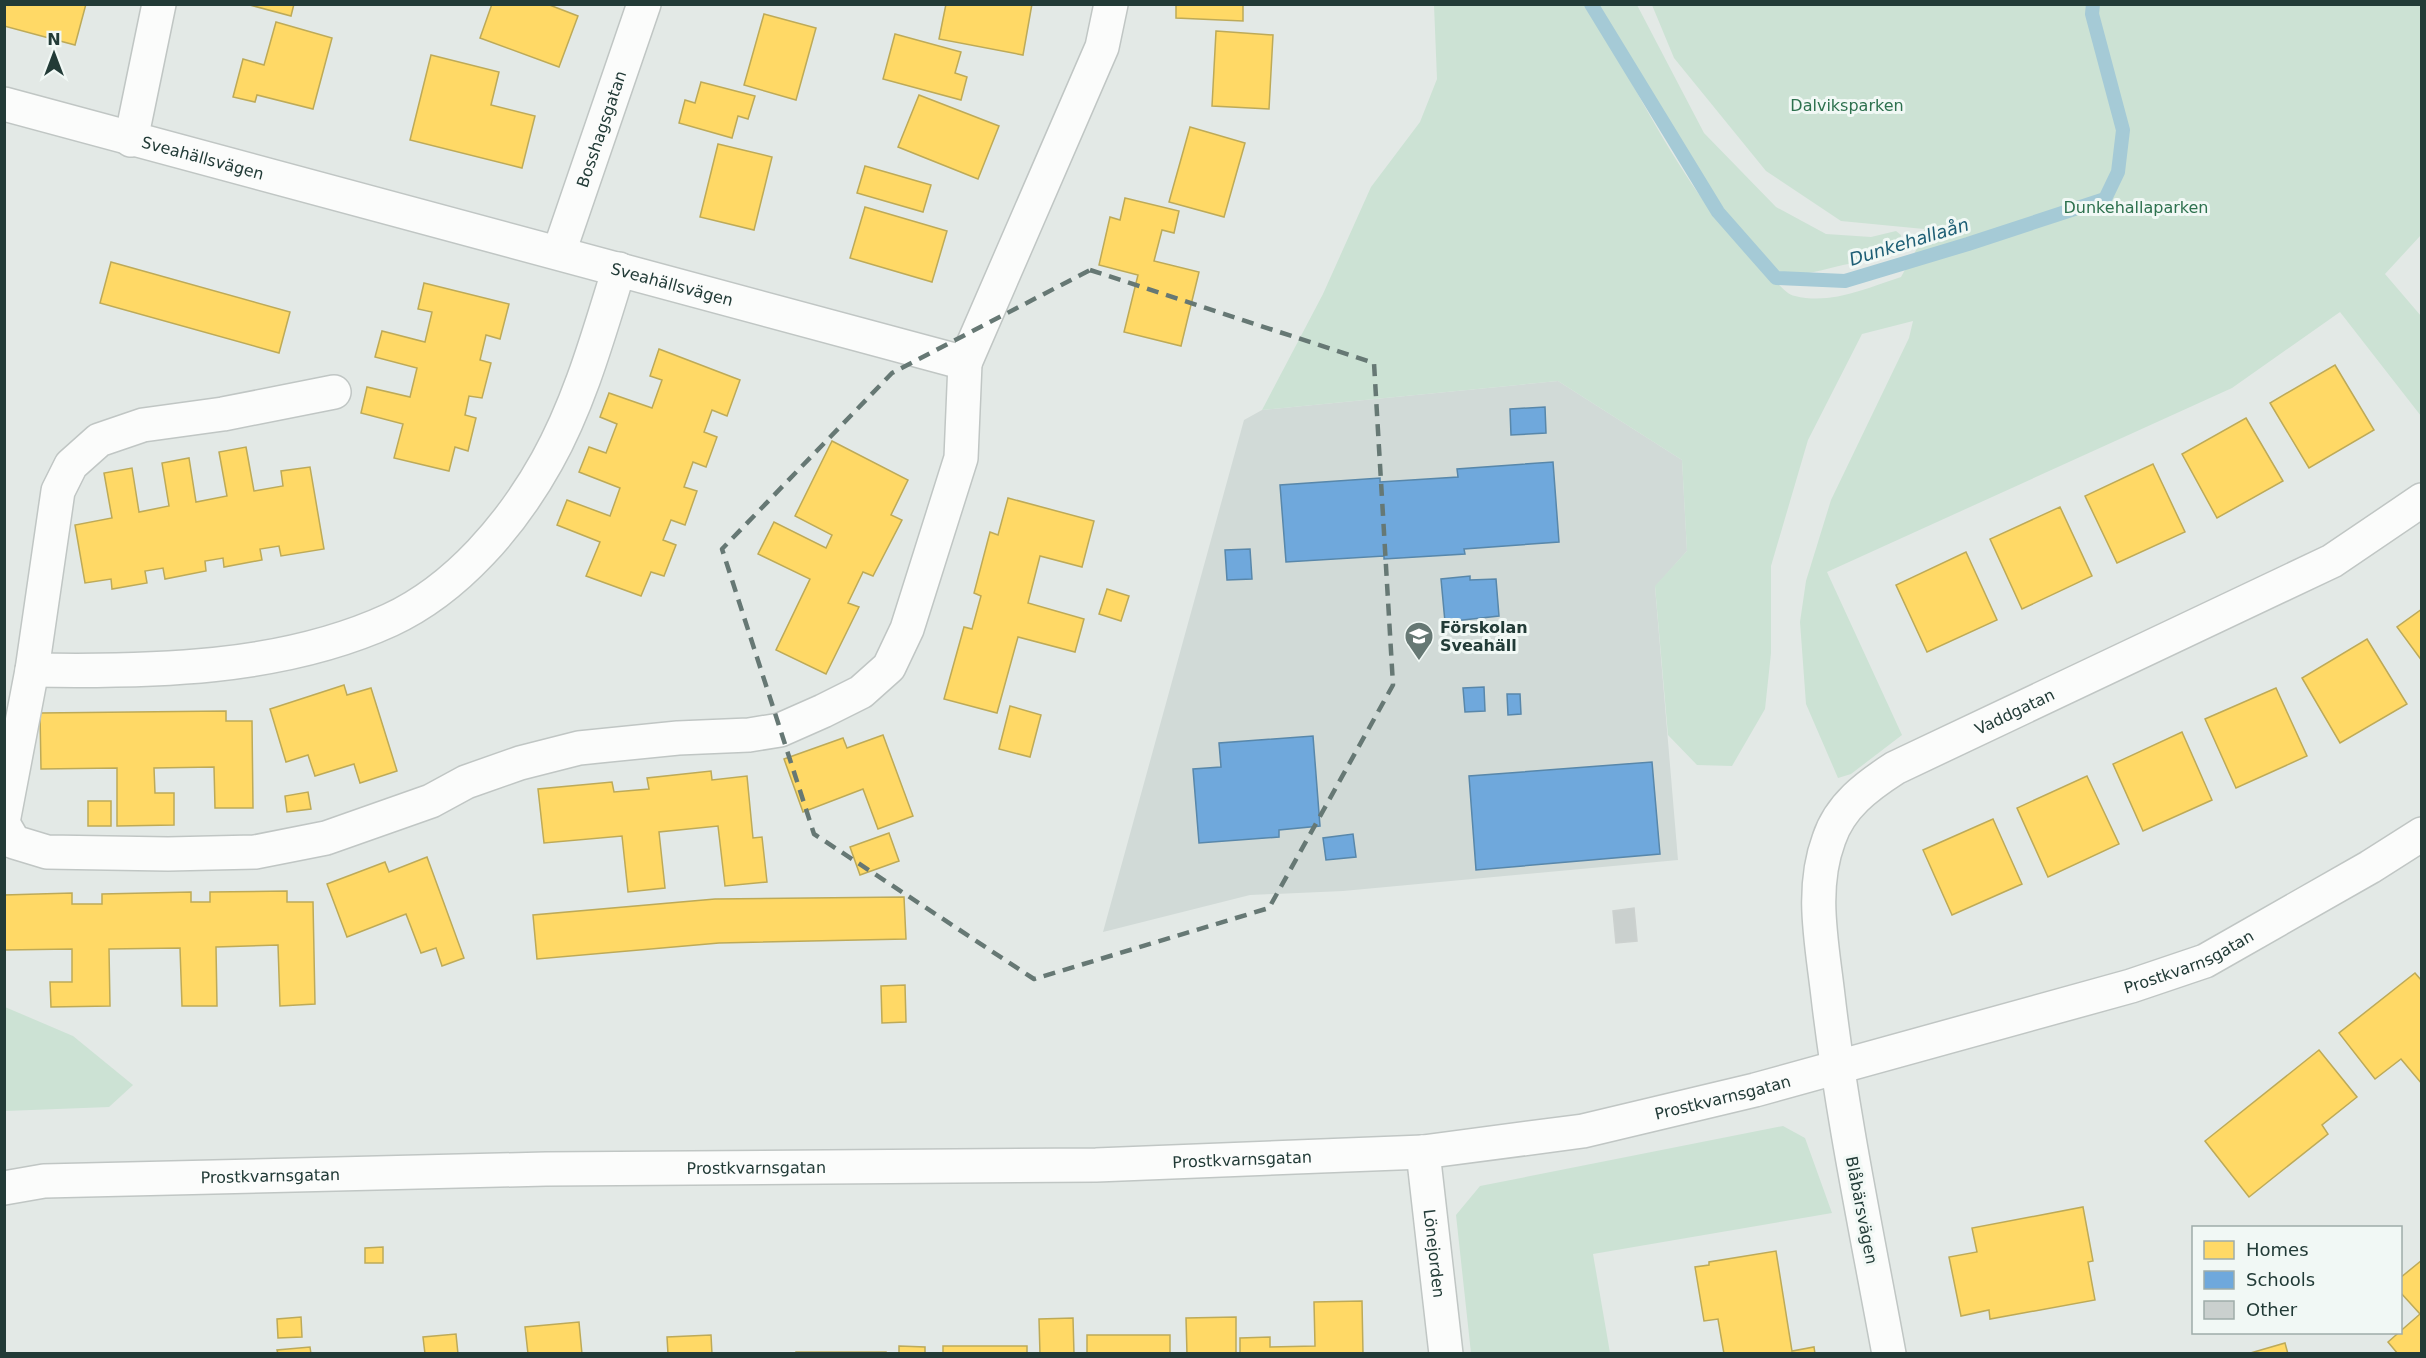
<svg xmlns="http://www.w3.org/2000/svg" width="2426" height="1358" font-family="'DejaVu Sans',sans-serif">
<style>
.built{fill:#d1dad7}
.green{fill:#cce2d4}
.homes{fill:#ffd966;stroke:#bdaa58;stroke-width:1.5}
.schools{fill:#6fa8dc;stroke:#5887aa;stroke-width:1.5}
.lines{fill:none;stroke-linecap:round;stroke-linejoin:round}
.stream{stroke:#a5cad6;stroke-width:14}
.building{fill:#cad0ce;stroke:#ccd1cf;stroke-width:1.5}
.street-casing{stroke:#c0c6c4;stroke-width:36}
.street{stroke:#fbfcfb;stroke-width:33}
.marked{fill:none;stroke:#667874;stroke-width:4.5;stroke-dasharray:12 8;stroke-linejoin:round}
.labels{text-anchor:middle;stroke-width:6;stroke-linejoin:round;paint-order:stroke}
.park-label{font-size:16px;fill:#2d714e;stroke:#f1f8f5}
.street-label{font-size:16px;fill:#223b37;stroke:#f1f8f5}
.poi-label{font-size:16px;font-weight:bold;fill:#223b37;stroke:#f1f8f5;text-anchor:start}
.water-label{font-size:18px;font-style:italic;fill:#1d5e75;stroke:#f1f8f5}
</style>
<rect width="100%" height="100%" fill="#e3e9e6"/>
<polygon class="built" points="1558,381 1682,460 1687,551 1655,587 1678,860 1343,891 1250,895 1103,932 1244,420 1262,410"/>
<g class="green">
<path d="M1434,5h154c54,92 104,204 185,274 6,5 14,16 22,17 36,9 72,-8 106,-19l23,-41v-7l-83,-8 -75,-50 -92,-113 -22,-53h769v230l-36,39 36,42v100l-81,-104 -108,76 -405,184 75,163 -51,39 -13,4 -32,-74 -6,-82 6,-41 25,-81 78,-162 4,-17 -51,13 -54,106 -37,126v87l-6,56 -33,57 -35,-1 -29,-30 -13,-149 32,-35 -5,-91 -124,-79 -296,29 61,-116 48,-107 49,-65 17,-43z"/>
<path d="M1599,5h38l67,128 72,74 50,27 45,3 25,-6 5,4 -3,17c-20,7 -35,9 -55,13 -24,6 -44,12 -70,9l-61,-73z"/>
<polygon points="5,1007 73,1036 133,1085 109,1107 5,1111"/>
<polygon points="1783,1126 1805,1138 1832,1213 1593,1254 1610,1353 1471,1353 1456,1215 1480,1186"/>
</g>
<g class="homes">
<polygon points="4,4 86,4 75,45 4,26"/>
<polygon points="246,4 294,4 291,16"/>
<polygon points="492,4 547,4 578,16 559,67 480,38"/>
<polygon points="946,4 1032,4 1023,55 939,39"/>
<polygon points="1176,4 1243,4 1243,21 1176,18"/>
<polygon points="764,14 816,28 796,100 744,85"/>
<polygon points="276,22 332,38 313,109 257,95 255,102 233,97 243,59 264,65"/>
<polygon points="1216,31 1273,35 1269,109 1212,106"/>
<polygon points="895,34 961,52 955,73 967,77 961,100 883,79"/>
<polygon points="431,55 499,72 491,105 535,116 522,168 410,140"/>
<polygon points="701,82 755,96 748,119 738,116 732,138 679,123 685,100 695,103"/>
<polygon points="919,95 999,126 978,179 898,147"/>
<polygon points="1190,127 1245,143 1224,217 1169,202"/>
<polygon points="718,144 772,157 754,230 700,217"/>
<polygon points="865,166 931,185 923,212 857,193"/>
<polygon points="1125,198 1179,211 1174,233 1162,230 1154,261 1199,272 1181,346 1124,332 1138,275 1099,265 1110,217 1120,220"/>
<polygon points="865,207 947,231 932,282 850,258"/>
<polygon points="111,262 290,312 279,353 100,303"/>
<polygon points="424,283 509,304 500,339 486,335 480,360 491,363 482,398 469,396 465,415 476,418 468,451 455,447 449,471 394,458 403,424 361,413 367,387 410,397 417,368 375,357 382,331 425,342 432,312 418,309"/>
<polygon points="659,349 740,380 727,416 712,410 704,432 717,437 706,467 693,462 684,487 697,491 685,525 671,520 663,540 676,545 664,576 651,572 641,596 586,576 600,542 557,525 567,500 610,516 620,488 579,472 589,447 606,453 617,424 600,417 609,393 652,408 662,380 650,376"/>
<polygon points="2335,365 2374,430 2309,468 2270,403"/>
<polygon points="2246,418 2283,481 2217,518 2182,454"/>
<polygon points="832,441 908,480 891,515 902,520 873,576 863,572 848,603 859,607 826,674 776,650 810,579 758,554 774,522 826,548 832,535 795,516"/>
<polygon points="246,447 254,491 283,486 281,471 310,467 324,549 281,556 279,546 260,549 262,560 224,567 223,558 205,561 206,571 165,579 163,568 145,571 147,583 112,589 111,579 85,583 75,525 112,518 104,473 132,468 139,512 169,506 162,463 189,458 196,502 227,496 219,452"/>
<polygon points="2153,464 2185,532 2117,563 2085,496"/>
<polygon points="1008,498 1094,521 1082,567 1040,556 1028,603 1084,619 1075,652 1018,637 997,713 944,699 964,627 972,629 981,596 974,593 990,532 998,535"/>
<polygon points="2060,507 2092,576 2022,609 1990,539"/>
<polygon points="1966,552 1997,620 1927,652 1896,585"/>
<polygon points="1107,589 1129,596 1121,621 1099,614"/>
<polygon points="2422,609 2422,661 2397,627"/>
<polygon points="2367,639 2407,704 2340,743 2302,678"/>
<polygon points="344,685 347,695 371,688 397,771 360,783 354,764 315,776 308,755 286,762 270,709"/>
<polygon points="2276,688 2307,756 2236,788 2205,719"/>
<polygon points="1010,706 1041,715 1030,757 999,749"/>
<polygon points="226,711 226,721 252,721 253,808 215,808 214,767 154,768 155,793 174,793 174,825 117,826 117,768 41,769 40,713"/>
<polygon points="2182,732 2212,800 2143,831 2113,764"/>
<polygon points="883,735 913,816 878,829 863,789 803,812 784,759 843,738 847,748"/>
<polygon points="711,771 712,780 747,776 753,838 762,837 767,882 725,886 718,826 659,832 665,888 628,892 622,836 544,843 538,789 612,782 614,792 649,789 647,778"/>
<polygon points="2087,776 2119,844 2048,877 2017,808"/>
<polygon points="308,792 311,809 287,812 285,796"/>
<rect x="88" y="801" width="23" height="25"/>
<polygon points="1993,819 2022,884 1952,915 1923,850"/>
<polygon points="889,833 899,861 860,875 850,847"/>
<polygon points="427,857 464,958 442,966 436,948 421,953 406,914 347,937 327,884 385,862 389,872"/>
<polygon points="287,891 287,902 313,902 315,1004 280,1006 278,945 216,947 217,1006 182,1006 180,948 109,949 110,1006 51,1007 50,982 72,982 72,949 4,950 4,895 72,893 72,904 102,904 102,894 191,892 191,902 210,902 210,892"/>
<polygon points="904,897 906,939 719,943 537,959 533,915 715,899"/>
<polygon points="2415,973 2422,981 2422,1084 2401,1059 2375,1079 2339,1033"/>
<polygon points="905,985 906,1022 882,1023 881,986"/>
<polygon points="2319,1050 2357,1097 2322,1125 2328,1134 2249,1197 2205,1141"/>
<polygon points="2083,1207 2093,1261 2088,1262 2095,1300 1990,1319 1989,1310 1961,1316 1949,1257 1977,1252 1972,1228"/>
<polygon points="383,1247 383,1263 365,1263 365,1248"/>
<polygon points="1776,1251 1792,1351 1814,1347 1815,1354 1724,1354 1718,1319 1704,1321 1695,1267 1709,1265 1709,1262"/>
<polygon points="2422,1260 2422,1354 2398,1354 2388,1342 2420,1314 2400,1292 2400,1278"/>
<polygon points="1362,1301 1363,1354 1240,1354 1240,1338 1270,1337 1270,1347 1315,1346 1314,1302"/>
<polygon points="301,1317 302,1337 278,1338 277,1319"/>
<polygon points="1236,1317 1236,1354 1187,1354 1186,1318"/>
<polygon points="1073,1318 1074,1354 1040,1354 1039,1319"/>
<polygon points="579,1322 582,1354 528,1354 525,1327"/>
<polygon points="456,1334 458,1354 425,1354 423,1337"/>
<polygon points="711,1335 712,1354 668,1354 667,1337"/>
<rect x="1087" y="1335" width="83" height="19"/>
<polygon points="2285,1343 2288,1354 2247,1354"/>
<polygon points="899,1346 925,1347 925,1354 899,1354"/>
<rect x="943" y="1346" width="84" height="8"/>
<polygon points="310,1347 311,1354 278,1354 277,1350"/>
<rect x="796" y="1352" width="90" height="2"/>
</g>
<g class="schools">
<polygon points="1545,407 1546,433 1511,435 1510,409"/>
<polygon points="1553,462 1559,542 1464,549 1465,554 1384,559 1384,556 1286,562 1280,485 1380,478 1380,482 1458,477 1457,469"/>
<polygon points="1250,549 1252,579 1227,580 1225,550"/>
<polygon points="1470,576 1470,580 1496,579 1499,616 1445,622 1441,579"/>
<polygon points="1484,687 1485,711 1465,712 1463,688"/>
<polygon points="1507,694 1520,694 1521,714 1508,715"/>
<polygon points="1313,736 1320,826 1279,830 1279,837 1199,843 1193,769 1221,767 1219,743"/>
<polygon points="1652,762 1660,854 1476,870 1469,776"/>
<polygon points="1353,834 1356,857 1326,860 1323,838"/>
</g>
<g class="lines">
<polyline class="stream" points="1591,4 1718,212 1776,278 1845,281 1968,244 2105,199 2118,172 2123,130 2092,14 2093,4"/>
</g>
<polygon class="building" points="1634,908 1637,941 1616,943 1613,911"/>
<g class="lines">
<g class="street-casing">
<g id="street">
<path id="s1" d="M4,104l961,259 137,-316 9,-43"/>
<polyline points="131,140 159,4"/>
<path id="s2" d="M559,252l85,-248"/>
<path d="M32,670c118,2 249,0 358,-50 67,-31 122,-96 157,-159 33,-59 52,-128 72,-192"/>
<polyline points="4,817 32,670 58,491 71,465 99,440 143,425 223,414 334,392"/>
<polyline points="4,825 14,842 47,852 168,854 255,852 326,838 431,801 466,782 520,763 579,748 678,738 749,735 780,730 823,711 861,692 889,667 907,629 961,458 965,363"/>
<path id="s3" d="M1423,1152l23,202"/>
<path id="s4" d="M4,1188l40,-7 502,-12 550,-4 327,-13 160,-21 172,-41 376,-104 74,-25 165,-94 52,-33"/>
<path id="s5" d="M1889,1354c-22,-120 -47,-238 -61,-358 -6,-53 -18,-106 1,-157 11,-33 38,-53 66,-71l437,-207 90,-61"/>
</g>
</g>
<use href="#street" class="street"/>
</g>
<path class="marked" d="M1090,270l284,93 19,322 -124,223 -235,71 -220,-145 -92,-285 170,-176z"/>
<defs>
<g id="school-pin" transform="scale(1.5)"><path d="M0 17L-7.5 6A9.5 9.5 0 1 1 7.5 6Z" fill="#667874" stroke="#f1f8f5"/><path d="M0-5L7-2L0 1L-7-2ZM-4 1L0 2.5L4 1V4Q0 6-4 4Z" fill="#fff"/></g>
</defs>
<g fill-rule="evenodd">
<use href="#school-pin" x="1419" y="636"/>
</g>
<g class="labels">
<g class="park-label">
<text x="1847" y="111">Dalviksparken</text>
<text x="2136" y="213">Dunkehallaparken</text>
</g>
<g class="street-label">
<text dy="6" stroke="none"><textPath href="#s2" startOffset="130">Bosshagsgatan</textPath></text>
<text dy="6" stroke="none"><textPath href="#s1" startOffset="206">Sveahällsvägen</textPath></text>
<text dy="6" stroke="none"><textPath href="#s1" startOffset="692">Sveahällsvägen</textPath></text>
<text dy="6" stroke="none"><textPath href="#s5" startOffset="753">Vaddgatan</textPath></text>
<text dy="6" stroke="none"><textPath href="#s4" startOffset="2211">Prostkvarnsgatan</textPath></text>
<text dy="6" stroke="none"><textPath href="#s4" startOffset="1725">Prostkvarnsgatan</textPath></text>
<text dy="6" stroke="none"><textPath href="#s4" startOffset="1239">Prostkvarnsgatan</textPath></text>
<text dy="6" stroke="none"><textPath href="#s4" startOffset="753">Prostkvarnsgatan</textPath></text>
<text dy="6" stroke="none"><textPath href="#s4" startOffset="267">Prostkvarnsgatan</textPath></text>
<text transform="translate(1862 1210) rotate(79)" y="6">Blåbärsvägen</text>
<text dy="6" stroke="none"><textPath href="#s3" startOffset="102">Lönejorden</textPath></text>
</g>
<g class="poi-label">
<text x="1440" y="633">Förskolan<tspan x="1440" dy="18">Sveahäll</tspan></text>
</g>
<g class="water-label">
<text transform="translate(1909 242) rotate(-17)" y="6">Dunkehallaån</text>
</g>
</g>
<rect width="2426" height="1358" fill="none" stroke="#223b37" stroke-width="12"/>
<rect x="2192" y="1226" width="210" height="108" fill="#f1f8f5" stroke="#9eaca9" stroke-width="1.5"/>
<rect x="2204" y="1241" width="30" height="18" fill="#ffd966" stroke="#9eaca9" stroke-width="1.5"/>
<text x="2246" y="1256" font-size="18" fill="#223b37">Homes</text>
<rect x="2204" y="1271" width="30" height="18" fill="#6fa8dc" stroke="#9eaca9" stroke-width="1.5"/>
<text x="2246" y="1286" font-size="18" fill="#223b37">Schools</text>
<rect x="2204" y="1301" width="30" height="18" fill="#cad0ce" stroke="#9eaca9" stroke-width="1.5"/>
<text x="2246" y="1316" font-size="18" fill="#223b37">Other</text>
<g transform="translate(54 54)" stroke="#f1f8f5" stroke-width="4.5" paint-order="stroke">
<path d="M0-4.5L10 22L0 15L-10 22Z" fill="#223b37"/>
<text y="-9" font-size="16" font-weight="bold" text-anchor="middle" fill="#223b37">N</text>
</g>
</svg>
